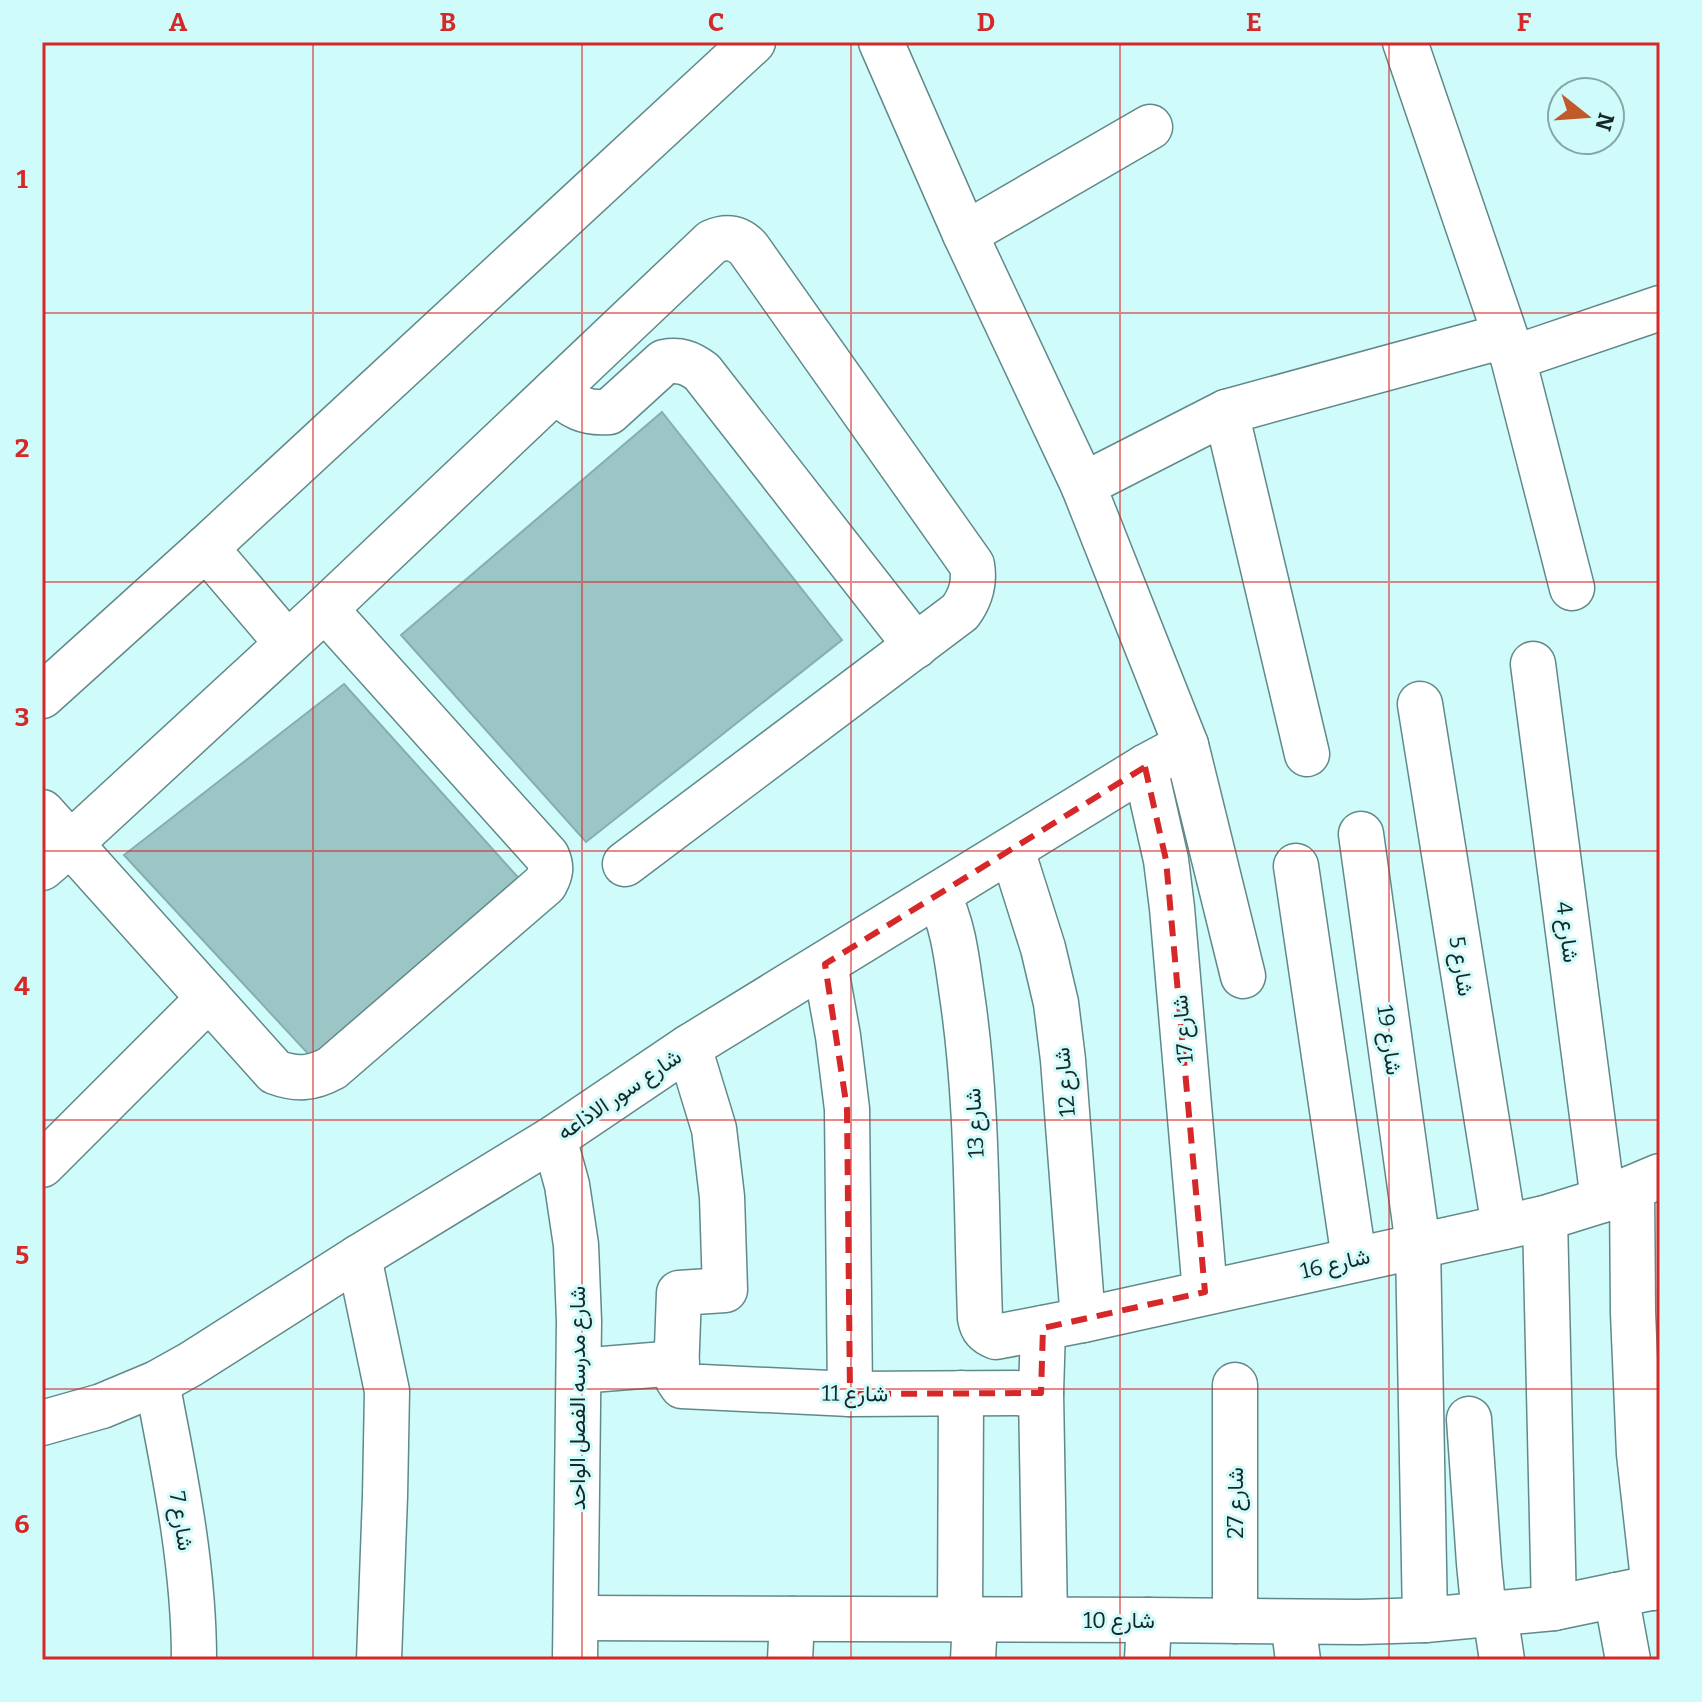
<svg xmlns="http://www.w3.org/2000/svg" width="1702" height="1702" font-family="Bitter,Vazirmatn,serif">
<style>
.building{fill:#9cc6c6;stroke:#85afaf;stroke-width:2}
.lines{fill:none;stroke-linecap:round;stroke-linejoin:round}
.minor-casing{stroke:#618989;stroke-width:47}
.minor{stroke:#fff;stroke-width:44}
.marked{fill:none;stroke:#d62828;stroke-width:6;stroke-dasharray:16 10;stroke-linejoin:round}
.grid{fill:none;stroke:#d62828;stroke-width:2;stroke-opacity:0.55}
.labels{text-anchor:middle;stroke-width:6;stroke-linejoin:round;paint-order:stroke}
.street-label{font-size:22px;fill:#182828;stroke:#d0fbfb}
.neatline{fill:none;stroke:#d62828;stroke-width:3}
.grid-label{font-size:26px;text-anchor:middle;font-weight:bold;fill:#d62828}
</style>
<rect width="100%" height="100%" fill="#d0fbfb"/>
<g class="building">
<polygon points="662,412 842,640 586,842 401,635"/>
<polygon points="344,684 524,884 312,1058 124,855"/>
</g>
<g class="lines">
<g class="minor-casing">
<g id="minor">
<polyline points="881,42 965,234 1083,485 1186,745 1243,976"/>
<polyline points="1405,42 1513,358 1572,588"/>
<polyline points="965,234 1150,127"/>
<polyline points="1513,358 1660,308"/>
<path d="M556,390c15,17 30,24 53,22l55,-50c16,-3 26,1 38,10l214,274"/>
<polyline points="1226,412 1307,754"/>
<polyline points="1083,485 1226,412 1504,336"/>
<polyline points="206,548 287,643"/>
<polyline points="1533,664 1603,1200"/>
<polyline points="42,696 206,548 753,42"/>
<polyline points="1420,704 1504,1227"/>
<polyline points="1145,767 1166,860 1172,908 1205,1292"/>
<path d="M42,812l233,260c22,8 37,7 57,-4l213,-184c6,-11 7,-17 2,-28l-222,-247"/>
<polyline points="1361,834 1418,1245 1425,1620"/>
<polyline points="1012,850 1043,948 1056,1003 1063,1060 1083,1320"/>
<polyline points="1296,866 1354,1259"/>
<path d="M42,868l28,-24 255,-235 387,-367c14,-6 25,-5 36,6l224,317c3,18 -1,32 -12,47l-335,252"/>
<path d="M938,895c16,31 19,66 24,100 16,107 14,215 18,323 2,11 6,15 16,19l87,-17 462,-102 58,-18 57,-24"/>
<polyline points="825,964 838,1036 847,1109 850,1394"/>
<polyline points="689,1047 714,1129 722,1197 725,1290 679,1293 676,1375 678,1380 682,1386 850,1394 1041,1393"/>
<polyline points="554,1138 567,1185 576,1245 579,1321 575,1660"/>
<polyline points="42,1165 209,998"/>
<polyline points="1632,1188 1633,1313 1639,1454 1654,1588"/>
<polyline points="1545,1218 1554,1608"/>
<polyline points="359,1257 387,1391 385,1496 379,1660"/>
<polyline points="1043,1328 1041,1393 1045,1619"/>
<polyline points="579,1371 677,1363"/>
<path d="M157,1383c18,92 37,183 37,277"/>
<polyline points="1235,1385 1235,1621"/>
<polyline points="1469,1419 1479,1563 1484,1615"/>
<polyline points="42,1423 102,1406 157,1383 191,1364 359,1257 554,1138 689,1047 1145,767 1186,745"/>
<polyline points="1616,1595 1628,1660"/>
<polyline points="1495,1614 1502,1660"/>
<polyline points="576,1618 1149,1620 1360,1622 1425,1620 1554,1608 1660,1586"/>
<polyline points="960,1619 961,1393"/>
<polyline points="1293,1622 1298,1660"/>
<polyline points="790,1660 792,1619"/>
<polyline points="973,1660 975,1619"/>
<polyline points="1147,1660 1149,1620"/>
</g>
</g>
<use href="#minor" class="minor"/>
</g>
<path class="marked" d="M1145,767l21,93 39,432 -162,36 -2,65 -191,1 -3,-285 -22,-145z"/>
<path class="grid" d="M313,42v1618M582,42v1618M851,42v1618M1120,42v1618M1389,42v1618M42,313h1618M42,582h1618M42,851h1618M42,1120h1618M42,1389h1618"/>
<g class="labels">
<g class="street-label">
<text transform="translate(1568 932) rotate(83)" y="8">شارع 4</text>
<text transform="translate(1462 966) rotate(81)" y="8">شارع 5</text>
<text transform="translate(1182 1029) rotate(-95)" y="8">شارع 17</text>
<text transform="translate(1390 1040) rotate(82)" y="8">شارع 19</text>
<text transform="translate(1064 1082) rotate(-95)" y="8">شارع 12</text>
<text transform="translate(619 1094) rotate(-34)" y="8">شارع سور الاذاعه</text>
<text transform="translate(974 1123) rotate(-93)" y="8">شارع 13</text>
<text transform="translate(1335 1263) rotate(-13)" y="8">شارع 16</text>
<text transform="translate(855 1393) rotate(1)" y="8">شارع 11</text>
<text transform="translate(577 1398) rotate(-90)" y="8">شارع مدرسه الفصل الواحد</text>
<text transform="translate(1235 1503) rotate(-90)" y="8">شارع 27</text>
<text transform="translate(182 1521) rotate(81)" y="8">شارع 7</text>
<text x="1119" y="1628">شارع 10</text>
</g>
</g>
<rect width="1702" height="1702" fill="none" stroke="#d0fbfb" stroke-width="88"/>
<g transform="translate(1586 116) rotate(107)"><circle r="38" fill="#d0fbfb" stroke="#86a7a7" stroke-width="2"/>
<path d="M0-6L14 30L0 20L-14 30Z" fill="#c05a2b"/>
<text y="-12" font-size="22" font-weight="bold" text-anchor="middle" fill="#182828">N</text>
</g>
<rect x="44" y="44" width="1614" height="1614" class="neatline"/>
<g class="grid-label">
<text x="178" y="31">A</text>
<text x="448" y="31">B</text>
<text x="716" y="31">C</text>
<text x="986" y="31">D</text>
<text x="1254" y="31">E</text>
<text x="1524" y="31">F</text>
<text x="22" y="188">1</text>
<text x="22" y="457">2</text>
<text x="22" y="726">3</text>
<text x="22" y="995">4</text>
<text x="22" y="1264">5</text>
<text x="22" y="1533">6</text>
</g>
</svg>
